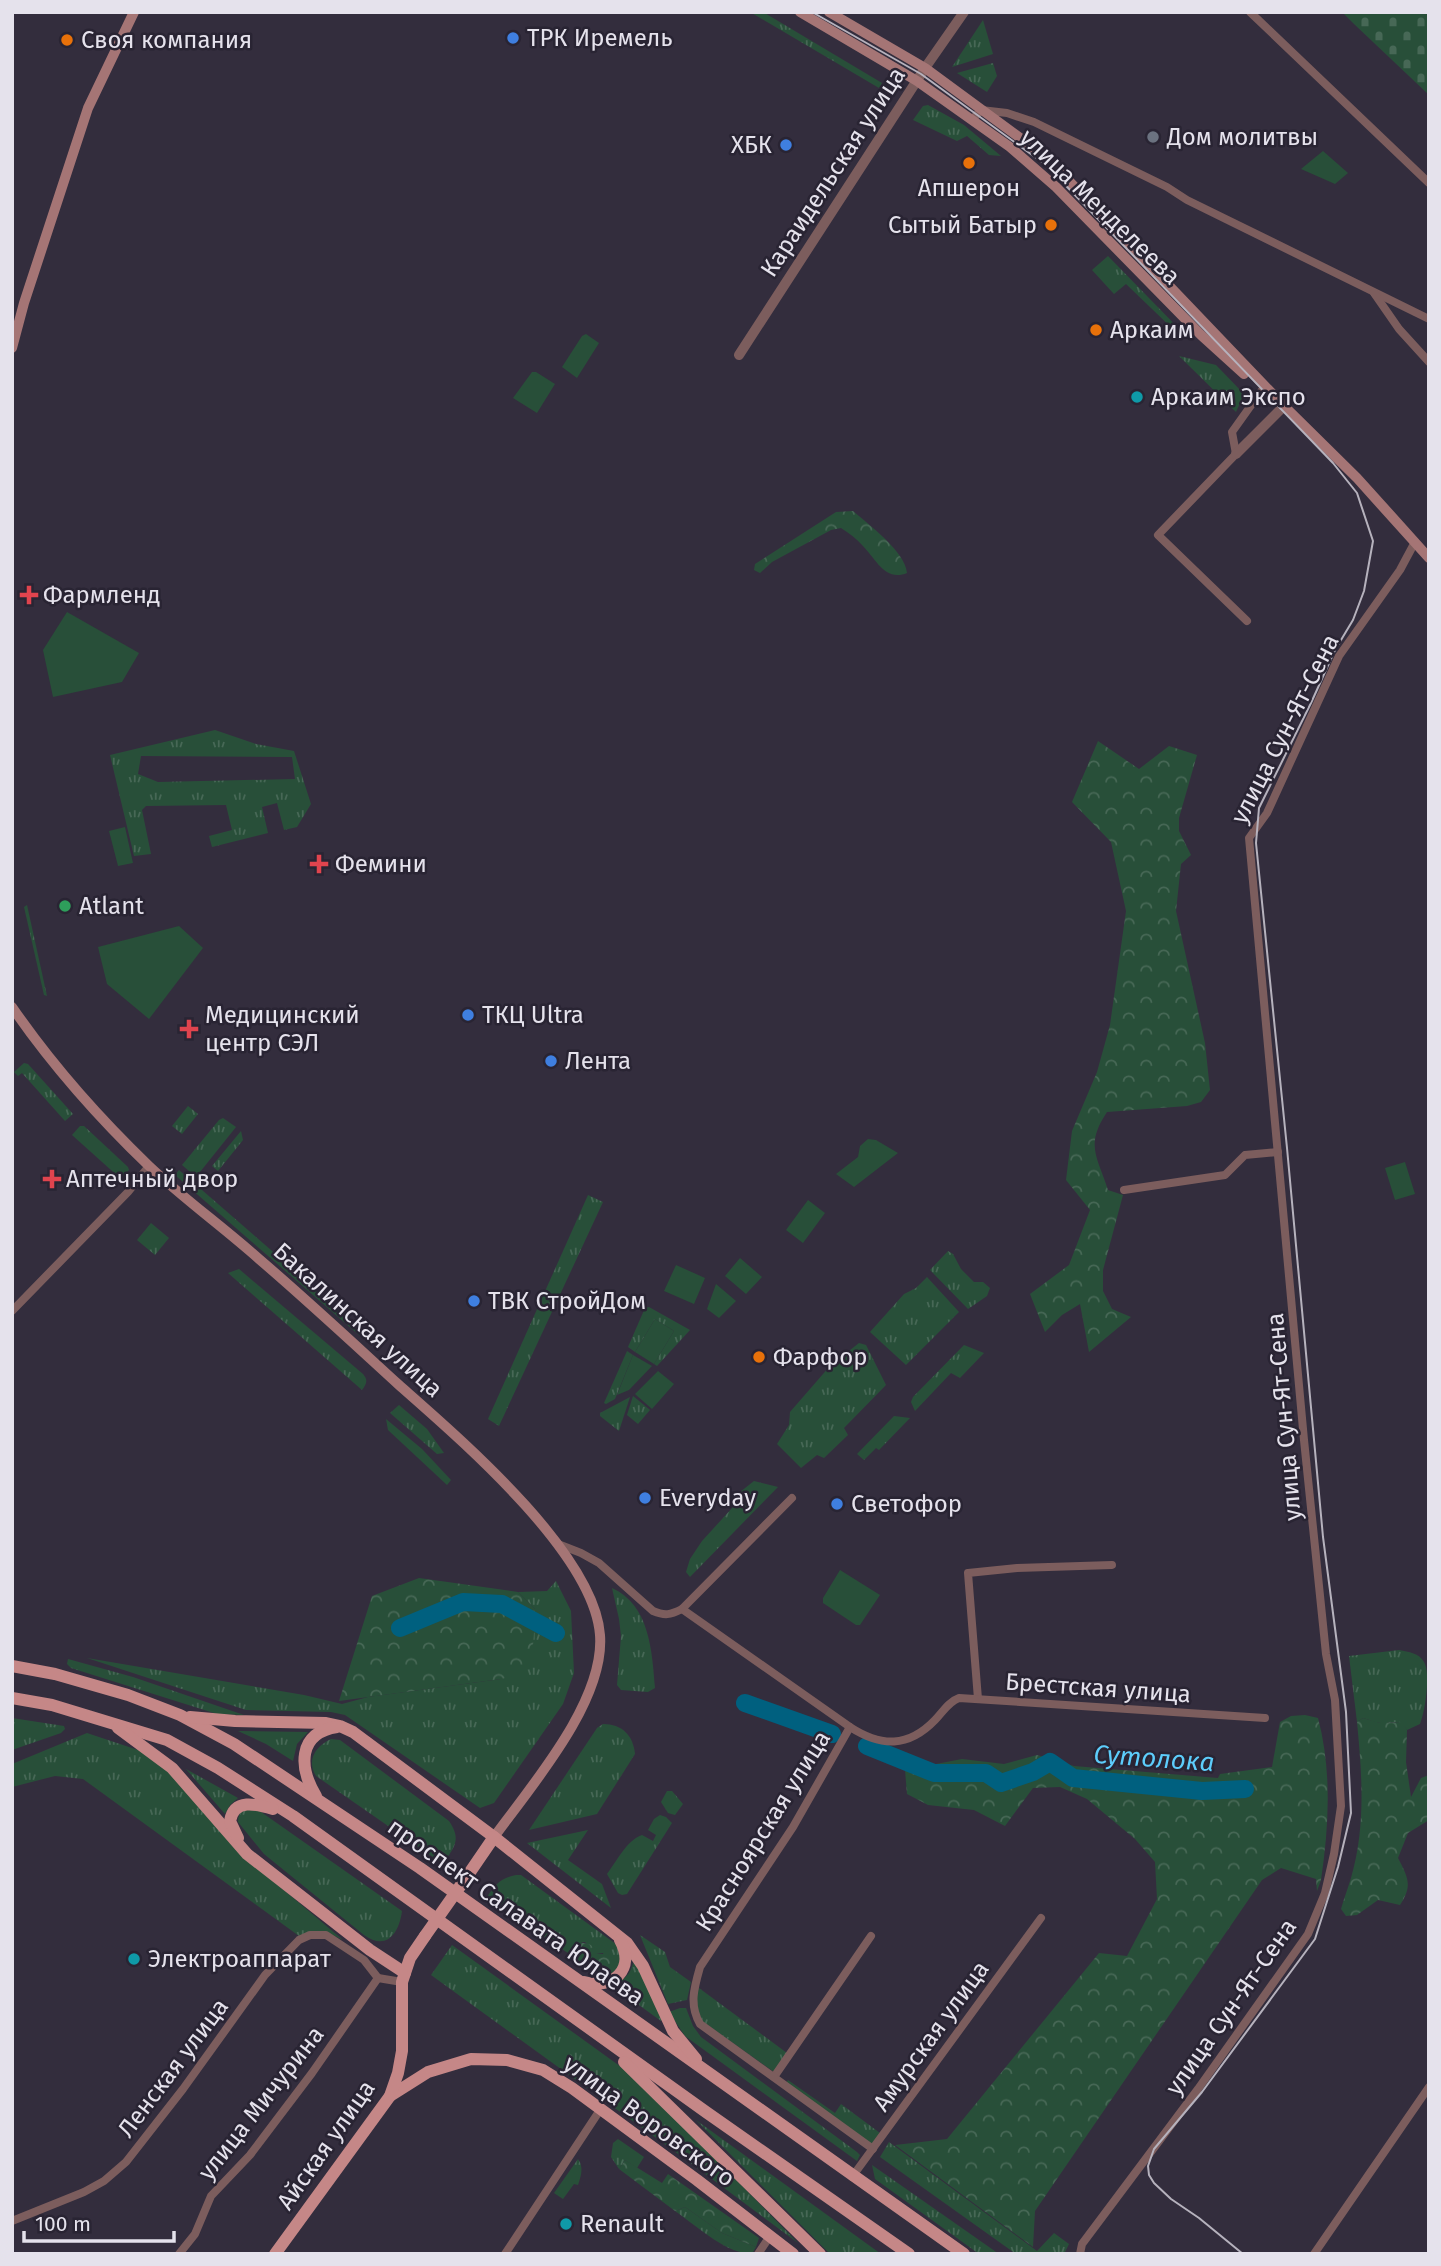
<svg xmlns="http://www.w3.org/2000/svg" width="1441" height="2266" font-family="'Fira Sans',sans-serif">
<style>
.grass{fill:url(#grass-tufts);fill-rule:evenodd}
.forest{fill:url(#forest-crowns)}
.cemetery{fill:url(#cemetery-stones)}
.park{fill:#284f39}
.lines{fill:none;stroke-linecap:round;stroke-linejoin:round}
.river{stroke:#00607f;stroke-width:18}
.minor{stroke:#7c5d5d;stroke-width:8}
.tertiary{stroke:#7c5d5d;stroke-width:10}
.secondary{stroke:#a57575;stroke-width:10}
.primary{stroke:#c58787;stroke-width:12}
.tram{stroke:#b6b2bd;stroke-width:2}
.primary-bridge{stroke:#c58787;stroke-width:12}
.shop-dot{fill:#3f7fe0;stroke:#292433;stroke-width:2.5}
.food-dot{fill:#e8710a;stroke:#292433;stroke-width:2.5}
.worship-dot{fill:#6b7280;stroke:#292433;stroke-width:2.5}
.culture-dot{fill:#0f9aa8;stroke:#292433;stroke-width:2.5}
.health-dot{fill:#e0444e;stroke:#292433;stroke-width:2.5}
.leisure-dot{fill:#2e9e5b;stroke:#292433;stroke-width:2.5}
.labels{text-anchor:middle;stroke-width:5;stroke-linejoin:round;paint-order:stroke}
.poi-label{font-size:24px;fill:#e5e2ec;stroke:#292433;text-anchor:start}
.street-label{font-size:24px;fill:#e5e2ec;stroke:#292433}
.water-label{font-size:26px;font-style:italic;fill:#5dcdfb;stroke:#292433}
</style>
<defs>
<pattern id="grass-tufts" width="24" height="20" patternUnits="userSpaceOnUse" patternTransform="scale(1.75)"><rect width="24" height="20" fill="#284f39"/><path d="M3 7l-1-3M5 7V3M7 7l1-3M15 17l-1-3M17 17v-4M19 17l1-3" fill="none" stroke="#476856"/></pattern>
<pattern id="forest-crowns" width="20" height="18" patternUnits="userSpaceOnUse" patternTransform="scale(1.75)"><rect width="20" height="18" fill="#284f39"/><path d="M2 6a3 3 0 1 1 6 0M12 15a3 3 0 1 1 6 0" fill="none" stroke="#476856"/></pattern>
<pattern id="cemetery-stones" width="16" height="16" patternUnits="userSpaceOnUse" patternTransform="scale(1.75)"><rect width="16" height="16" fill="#284f39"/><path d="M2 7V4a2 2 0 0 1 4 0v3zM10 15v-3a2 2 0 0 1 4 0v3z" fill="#476856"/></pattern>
</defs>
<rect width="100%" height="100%" fill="#332d3d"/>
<g class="grass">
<polygon points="750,12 763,12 882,83 879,88"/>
<polygon points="983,20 993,54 952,67"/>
<polygon points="993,63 997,76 987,92 957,73"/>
<polygon points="928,105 964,125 1001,156 989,155 967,136 957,141 913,120 923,106"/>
<polygon points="1108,256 1188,338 1177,333 1126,284 1114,294 1092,270"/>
<polygon points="1179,356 1216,365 1244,394 1236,412"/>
<path d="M215,730l41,14 38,7 17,53 -14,23 -13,3 -7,-27 -15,4 6,26 -56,14 -3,-11 23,-6 -6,-25 -80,1 -4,4 9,44 -17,2 -24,-101zM141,756l151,1 3,22 -137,3 -20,-8z"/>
<polygon points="27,905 47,996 44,995 24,907"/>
<polygon points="24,1063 28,1064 73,1114 65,1121 22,1073 18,1076 14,1072"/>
<polygon points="188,1106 198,1114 182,1134 172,1126"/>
<polygon points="223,1118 236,1127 196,1177 182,1165 219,1120"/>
<polygon points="80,1126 84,1126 128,1167 129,1170 121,1179 72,1135"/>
<polygon points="241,1131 243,1140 218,1171 212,1166"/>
<polygon points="179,1170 364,1331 360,1336 175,1175"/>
<polygon points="588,1195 603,1202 499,1426 488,1419"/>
<polygon points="151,1223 169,1238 155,1255 137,1240"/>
<polygon points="948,1251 953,1254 961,1269 974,1282 983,1282 990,1288 987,1296 968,1309 930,1270"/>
<path d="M239,1269l124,105c5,6 4,9 -1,16l-134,-117z"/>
<polygon points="927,1277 959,1312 906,1365 870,1332 904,1294 916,1288"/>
<polygon points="649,1307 690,1330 657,1366 654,1364 674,1331 655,1319 635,1352 628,1347 645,1308"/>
<polygon points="859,1343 866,1345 886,1385 844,1428 848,1435 824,1458 817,1455 801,1468 777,1444 789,1425 790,1412 830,1366"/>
<polygon points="964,1345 984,1353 960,1378 951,1373 915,1411 911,1402 913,1397"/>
<polygon points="627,1351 633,1355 615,1399 606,1404 604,1403"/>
<polygon points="633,1396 650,1410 638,1424 627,1415"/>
<polygon points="630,1397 619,1431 600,1416 600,1413"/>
<polygon points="399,1405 427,1429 444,1453 437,1454 390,1413"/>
<polygon points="894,1416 910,1418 879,1450 876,1448 864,1460 857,1454"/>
<polygon points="386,1419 422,1449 451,1480 447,1485 388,1430"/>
<polygon points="754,1481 778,1487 690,1577 686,1572 690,1559 702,1541 733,1507 740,1492"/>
<polygon points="556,1581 571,1611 574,1673 563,1704 494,1803 480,1808 345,1715 331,1712 246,1710 87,1658 304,1695 342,1704 368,1697 501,1679 535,1609 518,1592 547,1591"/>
<path d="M612,1588c38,17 40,64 43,100l-7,4 -27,-2 -4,-5 4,-49 -2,-17z"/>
<path d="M1399,1650c10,2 20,3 25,12 7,11 1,50 -4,62l-13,6c-9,-13 -13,-6 -26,-7 -6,0 -13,-4 -18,-5l-6,4 -8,-66z"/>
<polygon points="68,1659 133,1677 244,1715 217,1714 71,1668 67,1664"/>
<polygon points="12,1718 64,1726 65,1729 61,1733 12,1750"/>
<path d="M603,1724c19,0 30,11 32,30l-38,60 -68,16 68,-102z"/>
<polygon points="238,1731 308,1732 297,1744 293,1761 266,1744"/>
<path d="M87,1733l57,19 25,19 77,87 97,82c-16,-8 -27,-11 -44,-4l-216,-157 -28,-3 -43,11v-23z"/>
<path d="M331,1739l9,1 109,81c13,19 5,26 -6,43l-127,-88c-10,-16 0,-30 15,-37z"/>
<polygon points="186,1769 238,1798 230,1805 225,1814"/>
<polygon points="667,1791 672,1791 683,1804 675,1815 668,1813 661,1802"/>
<path d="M254,1807l148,104c-3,23 -16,40 -38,24l-100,-81 -26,-32c0,-11 6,-12 16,-15z"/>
<path d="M660,1815l6,2 6,6 -45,71 -5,1 -4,-2 -11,-19c10,-13 19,-33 35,-39l11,6 3,-6 -8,-5 6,-11z"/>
<polygon points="588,1830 568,1860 602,1884 611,1908 527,1843"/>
<path d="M516,1875h5l99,72v19l-10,9 -7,-22h-8l-10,-11h-5l-3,6 8,10h6l10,14 7,4 -10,-2 -111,-77c8,-12 13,-19 29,-22z"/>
<polygon points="640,1935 665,1952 670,1967 691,1982 687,2000 668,2004"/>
<polygon points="452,1945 635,2077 798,2243 708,2176 708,2167 677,2144 670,2148 431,1975"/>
<path d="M635,1960l28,59 -2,2 -47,-34c4,-6 11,-8 15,-14 3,-4 3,-9 6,-13z"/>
<polygon points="699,1988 787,2053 774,2072 702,2021 695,2002"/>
<polygon points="680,2008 686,2008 693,2026 701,2037 857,2152 860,2155 857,2161 685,2036 669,2012"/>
<polygon points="788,2080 835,2113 841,2104 880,2133 871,2146 786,2083"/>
<polygon points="696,2120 881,2254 830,2254"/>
<polygon points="618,2139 644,2157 637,2168 625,2160 619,2169 611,2157 613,2143"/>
<polygon points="889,2142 1037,2251 1054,2233 1069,2244 1064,2254 1016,2254 880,2157"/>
<path d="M578,2159c6,8 3,17 0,26l-4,-1 -11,15 -9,-6z"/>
<polygon points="872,2165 999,2254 979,2254 875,2179"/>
<path d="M685,2207l37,26 34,14 -3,5c-21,7 -60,-29 -78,-41z"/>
</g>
<g class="forest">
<path d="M853,511c16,14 52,40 54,62 -22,9 -31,-14 -44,-27 -6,-7 -14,-13 -22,-18l-10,2 -59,32 -12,11 -6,-3 1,-6 81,-52z"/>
<path d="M1098,741l41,28 30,-23 28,9 -18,63v13l12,24 -10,9 -5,47 29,132 5,47 -9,12 -14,4 -80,6c-22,33 -10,44 1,78l15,5 -20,75v21l9,18 19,8 -42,35 -9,-48 -18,11 -17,17 -15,-38 39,-29 21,-55 -24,-30 6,-49 25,-59 13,-47 16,-114 -15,-69 -39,-40z"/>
<path d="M419,1578l99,14 17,17c-1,14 0,50 -9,60 -6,7 -17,8 -25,10l-162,22 33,-105z"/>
<path d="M1305,1715l13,3c14,53 11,108 3,162l-4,11 -1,-12 -35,-11 -19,12 -227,331 -2,36 -138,-102 52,-6 152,-186 28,3 30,-57 -2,-37 -20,-23 -48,-40 -27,-12 -27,1 -28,38 -31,-16 -46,-5 -21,-11 -2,-24 57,-11 42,5 33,-9 37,11 144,12 2,-4 52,-7 8,-45 11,-6z"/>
<path d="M1363,1718l17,5 22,-1 5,8 -1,32 5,35 10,-19 8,-3v45l-21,13 -10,25c10,20 15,27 2,47l-22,-5 -21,15 -11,1 -5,-7c3,-11 7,-21 10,-31 15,-51 11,-104 6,-156z"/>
<polygon points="567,1931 575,1936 580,1942 591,1945 596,1953 610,1955 613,1961 610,1975 608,1976 598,1970 591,1958 581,1956 577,1948 564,1946 560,1941 561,1935"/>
<polygon points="677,2144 708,2167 708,2176 670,2148"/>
<polygon points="625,2160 662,2183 668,2174 759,2238 756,2247 722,2233 685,2207 675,2211 619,2169"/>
</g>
<polygon class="cemetery" points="1342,12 1429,12 1429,95 1354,24"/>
<g class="park">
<polygon points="1323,151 1348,173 1335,184 1301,169"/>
<polygon points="586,334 599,343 577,378 562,367 582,336"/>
<polygon points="532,372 536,372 555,384 537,413 513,398"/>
<polygon points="67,612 139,653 122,682 53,697 43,650"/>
<polygon points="125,827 133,863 118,866 109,831"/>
<polygon points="179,926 203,948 149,1019 107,984 98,947"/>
<polygon points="868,1139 876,1140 898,1153 854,1187 836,1174 858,1157 860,1146"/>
<polygon points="1405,1162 1415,1194 1395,1200 1385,1168"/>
<polygon points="808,1200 825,1213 803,1243 786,1230"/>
<polygon points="740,1258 762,1277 746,1294 725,1276"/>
<polygon points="676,1265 705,1278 694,1304 664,1291"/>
<polygon points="716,1284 736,1301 719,1318 707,1309"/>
<polygon points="655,1319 674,1331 654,1364 635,1352"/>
<polygon points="633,1355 652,1366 629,1390 617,1395"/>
<polygon points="658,1371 674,1384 652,1409 635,1394"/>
<polygon points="840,1570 880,1595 860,1625 856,1625 823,1603 823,1598"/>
</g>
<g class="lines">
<g class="river">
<polyline points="400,1628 463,1602 502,1604 556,1633"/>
<polyline points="745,1703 832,1734"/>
<polyline points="867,1746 934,1773 986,1773 1001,1783 1033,1772 1050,1762 1073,1778 1202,1791 1245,1789"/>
</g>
<g class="minor">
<polyline points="1250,12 1429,183"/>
<polyline points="972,120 981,110 1007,113 1034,122 1167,187 1187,200 1429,319"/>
<polyline points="1374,293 1399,329 1429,362"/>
<polyline points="1247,621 1158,535 1236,454 1232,432 1262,390"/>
<polyline points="1124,1190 1225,1175 1245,1155 1278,1152"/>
<polyline points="12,1311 128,1192 149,1166"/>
<path d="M558,1544l23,9 18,10 54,48c12,5 17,4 29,-2l110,-111"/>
<polyline points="682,1609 850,1727"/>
<polyline points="978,1699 968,1573 1017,1568 1112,1565"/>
<polyline points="378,1978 402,1982"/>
<polyline points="774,2077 871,1936"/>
<path d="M873,2149l-173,-125c-11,-19 -6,-36 0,-57l93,-140 57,-100c31,20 58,21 85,-7 8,-8 13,-18 24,-22l306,20"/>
<polyline points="852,2177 1041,1918"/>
<polyline points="12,2221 84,2192 104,2181 126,2162 183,2089 265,1975 299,1940 310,1935 326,1935 364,1960 378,1978"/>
<polyline points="179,2254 195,2234 211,2196 250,2155 312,2073 378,1978"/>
<polyline points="505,2254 600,2110"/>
<polyline points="758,2254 770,2236"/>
<polyline points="1080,2254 1082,2244 1198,2089 1308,1934 1325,1893 1334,1854 1341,1806 1335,1700 1326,1654 1304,1440 1249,838 1267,813 1339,656 1400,570 1415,542"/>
<polyline points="1314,2254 1429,2087"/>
</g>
<g class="tertiary">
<polyline points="739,355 925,68 964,12"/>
<polyline points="1236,454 1284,406"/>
</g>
<g class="secondary">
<polyline points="800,12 917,81 1010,147 1056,187 1201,335 1244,374"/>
<polyline points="829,12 925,68 1046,157 1284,406 1357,478 1429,558"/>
<polyline points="12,348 24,303 88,108 134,12"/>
<path d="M12,1007c40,58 86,110 137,159 35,33 74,61 110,93 48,41 94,84 140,126 60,53 195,168 201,250 5,66 -68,150 -106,202"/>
</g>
<g class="primary">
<polyline points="12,1666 55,1674 128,1695 180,1715 234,1744 420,1868 964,2254"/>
<polyline points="12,1698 52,1705 167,1740 218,1768 293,1816 706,2112 909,2254"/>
<polyline points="190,1717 235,1721 326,1723 340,1726 353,1732 494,1837 627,1943 643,1966 673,2031 696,2059"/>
<polyline points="118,1728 172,1768 247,1854 370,1950 405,1973"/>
<path d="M316,1796c-17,-28 -19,-63 21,-69"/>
<path d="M238,1838l-8,-17c4,-23 26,-17 43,-12"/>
<polyline points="468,1875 494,1837"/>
<path d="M584,1982c29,8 52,-13 36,-42"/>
<polyline points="624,2062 820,2254"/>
<polyline points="390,2096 428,2072 471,2059 507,2060 543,2070 572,2088 697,2180 793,2254"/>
<polyline points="275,2254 390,2096 398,2073 402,2051 402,1982 410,1958 425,1936"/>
</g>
<polyline class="tram" points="812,12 921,74 1046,165 1333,463 1357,493 1373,541 1364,591 1353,620 1335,650 1311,703 1259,808 1256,843 1287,1148 1323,1537 1346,1712 1351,1813 1338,1867 1315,1939 1202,2092 1154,2149 1148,2166 1149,2175 1154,2183 1171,2199 1199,2218 1243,2254"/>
<polyline class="primary-bridge" points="425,1936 468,1875"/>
</g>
<g class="shop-dot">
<circle cx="513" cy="38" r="7"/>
<circle cx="786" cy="145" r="7"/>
<circle cx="468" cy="1015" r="7"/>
<circle cx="551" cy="1061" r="7"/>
<circle cx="474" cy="1301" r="7"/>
<circle cx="645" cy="1498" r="7"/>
<circle cx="837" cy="1504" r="7"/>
</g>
<g class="food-dot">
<circle cx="67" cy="40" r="7"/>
<circle cx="969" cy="163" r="7"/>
<circle cx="1051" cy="225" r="7"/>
<circle cx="1096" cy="330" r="7"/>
<circle cx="759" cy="1357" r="7"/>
</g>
<circle class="worship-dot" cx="1153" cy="137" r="7"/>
<g class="culture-dot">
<circle cx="1137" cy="397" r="7"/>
<circle cx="134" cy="1959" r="7"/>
<circle cx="566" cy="2224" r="7"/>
</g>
<g class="health-dot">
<path d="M25.5 584.5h7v7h7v7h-7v7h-7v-7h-7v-7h7z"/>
<path d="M315.5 853.5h7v7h7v7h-7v7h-7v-7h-7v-7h7z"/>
<path d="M185.5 1018.5h7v7h7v7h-7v7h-7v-7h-7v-7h7z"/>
<path d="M48.5 1168.5h7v7h7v7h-7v7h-7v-7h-7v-7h7z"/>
</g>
<circle class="leisure-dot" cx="65" cy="906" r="7"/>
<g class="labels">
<g class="poi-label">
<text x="527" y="46">ТРК Иремель</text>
<text x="81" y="48">Своя компания</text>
<text x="1167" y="145">Дом молитвы</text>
<text x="772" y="153" text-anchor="end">ХБК</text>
<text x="969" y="196" text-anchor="middle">Апшерон</text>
<text x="1037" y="233" text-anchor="end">Сытый Батыр</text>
<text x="1110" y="338">Аркаим</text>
<text x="1151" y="405">Аркаим Экспо</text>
<text x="43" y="603">Фармленд</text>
<text x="335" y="872">Фемини</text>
<text x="79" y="914">Atlant</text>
<text x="205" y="1023">Медицинский<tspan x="205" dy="28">центр СЭЛ</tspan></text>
<text x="482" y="1023">ТКЦ Ultra</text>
<text x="565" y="1069">Лента</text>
<text x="66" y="1187">Аптечный двор</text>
<text x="488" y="1309">ТВК СтройДом</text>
<text x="773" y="1365">Фарфор</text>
<text x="659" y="1506">Everyday</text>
<text x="851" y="1512">Светофор</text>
<text x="148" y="1967">Электроаппарат</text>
<text x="580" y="2232">Renault</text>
</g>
<g class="street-label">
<text transform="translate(833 172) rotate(-57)" y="8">Караидельская улица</text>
<text transform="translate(1100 207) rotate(44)" y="8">улица Менделеева</text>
<text transform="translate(1285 729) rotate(-63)" y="8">улица Сун-Ят-Сена</text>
<text transform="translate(358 1320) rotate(42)" y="8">Бакалинская улица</text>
<text transform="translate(1284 1417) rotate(-95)" y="8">улица Сун-Ят-Сена</text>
<text transform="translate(1098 1688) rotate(4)" y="8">Брестская улица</text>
<text transform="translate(763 1831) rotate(-58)" y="8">Красноярская улица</text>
<text transform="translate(516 1912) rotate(35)" y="8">проспект Салавата Юлаева</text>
<text transform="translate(1231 2007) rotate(-55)" y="8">улица Сун-Ят-Сена</text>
<text transform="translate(931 2036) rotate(-54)" y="8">Амурская улица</text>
<text transform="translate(173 2068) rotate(-53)" y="8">Ленская улица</text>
<text transform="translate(261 2103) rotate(-52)" y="8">улица Мичурина</text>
<text transform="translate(649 2121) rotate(36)" y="8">улица Воровского</text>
<text transform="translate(326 2145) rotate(-55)" y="8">Айская улица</text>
</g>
<g class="water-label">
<text transform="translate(1154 1758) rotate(4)" y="9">Сутолока</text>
</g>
</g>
<rect width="1441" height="2266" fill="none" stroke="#e5e2ec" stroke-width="28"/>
<path d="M24 2231v10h150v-10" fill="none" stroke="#e5e2ec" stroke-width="3.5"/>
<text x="35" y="2231" font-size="21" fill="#e5e2ec" stroke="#292433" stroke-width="5" paint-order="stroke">100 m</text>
</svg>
